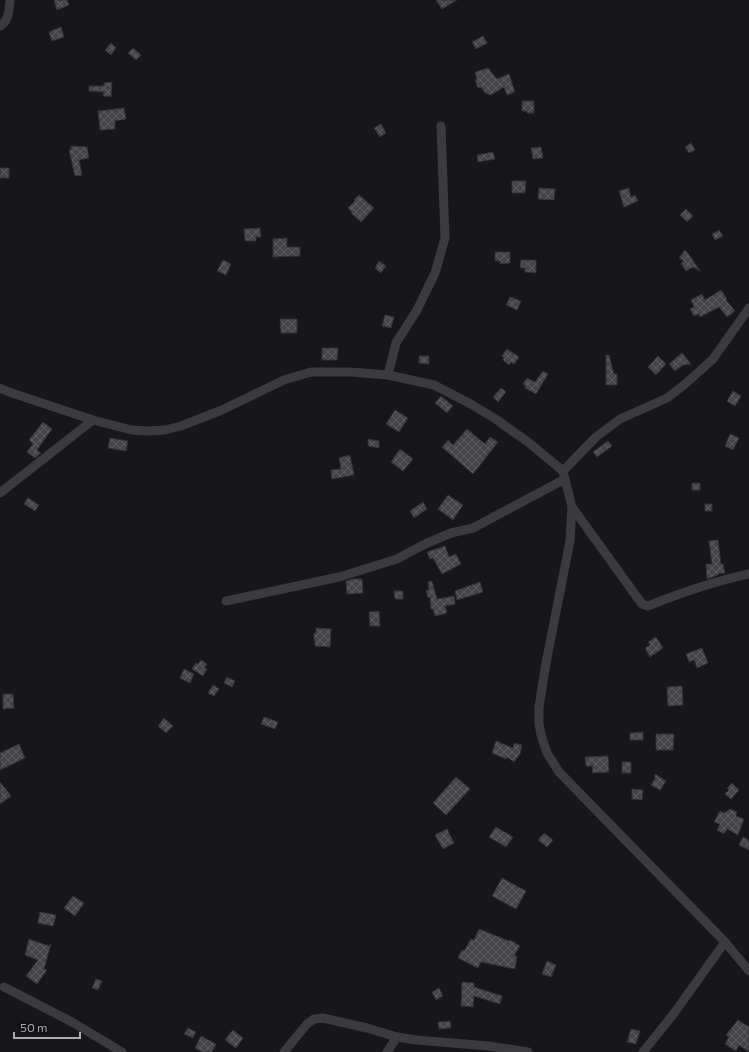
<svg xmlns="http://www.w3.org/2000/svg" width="749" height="1052" font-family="Commissioner,sans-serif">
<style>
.building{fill:url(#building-cross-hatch);stroke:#323134}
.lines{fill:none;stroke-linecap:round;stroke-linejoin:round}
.minor{stroke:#3b3a3f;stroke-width:9}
</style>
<defs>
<pattern id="building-cross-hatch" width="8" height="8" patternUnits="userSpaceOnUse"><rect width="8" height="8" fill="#454449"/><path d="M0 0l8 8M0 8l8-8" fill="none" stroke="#5d5c61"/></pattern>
</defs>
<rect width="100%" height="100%" fill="#171719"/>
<g class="building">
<polygon points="54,0 67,0 69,5 57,10"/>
<polygon points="436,0 457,0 442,9"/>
<polygon points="61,27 64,37 52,41 49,32"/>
<polygon points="483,36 487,43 476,49 472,42"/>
<polygon points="111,43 116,48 111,55 105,50"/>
<polygon points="133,48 141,55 136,60 128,53"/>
<polygon points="488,68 497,79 509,74 515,92 507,95 504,87 491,95 485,93 481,87 478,88 475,80 477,79 475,72"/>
<polygon points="112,82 111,97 103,96 104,92 89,91 89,86 104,86 104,83"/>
<polygon points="522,101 534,101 534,113 527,113 527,111 522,111"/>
<polygon points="124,108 126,119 115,121 115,129 100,130 98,111"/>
<polygon points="381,124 386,133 380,137 374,128"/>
<polygon points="691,143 695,150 689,153 685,147"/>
<polygon points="71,146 87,147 89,158 79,160 82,175 75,176 69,150 71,150"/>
<polygon points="541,147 543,158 533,159 531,148"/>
<polygon points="493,152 495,159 478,162 477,155"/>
<rect x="0" y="168" width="9" height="10"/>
<polygon points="512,181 526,181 525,193 512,193"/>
<polygon points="539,188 555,189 554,200 538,199"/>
<polygon points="629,188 631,197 635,195 638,201 624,207 619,191"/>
<polygon points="359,195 374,208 361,222 351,213 352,212 348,208 355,201 354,200"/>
<polygon points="686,209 693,216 687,222 680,215"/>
<polygon points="260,228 261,237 256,237 256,241 245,241 244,229"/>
<polygon points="719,230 723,236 715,240 712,234"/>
<polygon points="287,238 287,247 300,247 300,256 273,257 273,239"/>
<polygon points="685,250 688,253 700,271 693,267 686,271 681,263 684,261 679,258"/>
<polygon points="495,252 510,252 510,263 500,264 500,261 495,261"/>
<polygon points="223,260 231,264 226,275 217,271"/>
<polygon points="521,260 536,260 536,273 525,272 525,268 520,268"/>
<polygon points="379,261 386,266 381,273 375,268"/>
<polygon points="721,290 727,299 726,300 735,311 727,317 719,307 700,317 699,314 694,316 690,309 694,307 691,300 702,294 705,300"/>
<polygon points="510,297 521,301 517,310 506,305"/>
<polygon points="385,315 394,317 391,328 382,326"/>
<polygon points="280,319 297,319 297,333 281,333"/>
<polygon points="322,348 338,348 337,360 322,360"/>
<polygon points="507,349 519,357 514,364 511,362 509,365 503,360 504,358 502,356"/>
<polygon points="682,353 691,364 683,365 675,371 669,364"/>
<polygon points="606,355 609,355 614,374 617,374 617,385 606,385"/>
<polygon points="419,356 429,356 429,364 419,363"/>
<polygon points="658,356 666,364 656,375 648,367"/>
<polygon points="543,371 548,374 536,394 525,388 526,386 523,384 527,378 535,382"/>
<polygon points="501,388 506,392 498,402 493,397"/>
<polygon points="733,391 741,396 735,406 727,401"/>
<polygon points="441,396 453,406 447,413 435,403"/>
<polygon points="395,410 408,418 399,432 386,424"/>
<polygon points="43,422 52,429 37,450 41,453 35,458 27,452 33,444 29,440"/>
<polygon points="467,429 485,444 490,437 498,442 473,474 442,447 448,440 453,445"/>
<polygon points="730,434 739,438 733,450 725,446"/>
<polygon points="110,438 128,441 126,451 108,448"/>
<polygon points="368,439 379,441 379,448 368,446"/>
<polygon points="608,441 612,446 597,457 593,452"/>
<polygon points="400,449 413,459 403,471 391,462"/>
<polygon points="350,455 354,475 332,479 331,470 341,469 339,458"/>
<rect x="692" y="483" width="8" height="7"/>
<polygon points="448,495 463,505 453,520 438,509"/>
<polygon points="28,498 39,505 35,511 24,504"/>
<polygon points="423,502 427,509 414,518 410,511"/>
<rect x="705" y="504" width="7" height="7"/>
<polygon points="718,540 721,564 723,564 725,573 718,574 718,575 707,579 706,564 712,564 709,541"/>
<polygon points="445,546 449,557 456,554 461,564 442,574 433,558 430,559 427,552"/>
<polygon points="353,579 362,579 363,593 347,594 346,581"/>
<polygon points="432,581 437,599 454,596 455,604 445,606 447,613 435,616 433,609 431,609 430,597 428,598 426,590 429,590 428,582"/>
<polygon points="480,582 483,592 457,600 455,591"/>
<polygon points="394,591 403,591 403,599 395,599"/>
<polygon points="379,611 380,626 370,626 369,612"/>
<polygon points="316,628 331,629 330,647 315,646 315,640 314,640 314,633 316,633"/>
<polygon points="656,637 663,648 650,657 645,648 650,645 648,642"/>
<polygon points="702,648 708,663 697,668 694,660 689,662 686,654"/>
<polygon points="201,660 207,664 204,668 207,669 203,676 192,669 196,663 198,664"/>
<polygon points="184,669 194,674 190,683 180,678"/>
<polygon points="227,677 235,681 232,687 224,683"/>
<polygon points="213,685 219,689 214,696 208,693"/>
<polygon points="682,686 683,705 668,706 667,687"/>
<polygon points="3,694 13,694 14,708 3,709"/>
<polygon points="264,717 278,722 275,729 261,724"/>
<polygon points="164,718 173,726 166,733 158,726"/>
<polygon points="643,732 643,740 630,740 630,733"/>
<polygon points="656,734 674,734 673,750 656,750"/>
<polygon points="496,741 513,748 514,743 522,745 520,754 514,762 507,757 506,759 492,753"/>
<polygon points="19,744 25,758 0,770 0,753"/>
<polygon points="608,756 609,772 592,773 593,766 586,766 585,757"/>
<rect x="622" y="762" width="9" height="11"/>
<polygon points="655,774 666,781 660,790 651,785 654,780 655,780"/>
<polygon points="456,777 470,789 446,815 433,803"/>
<polygon points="0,782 11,796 0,804"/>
<polygon points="732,783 739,790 731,799 725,794 729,790 727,788"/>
<polygon points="632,789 643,790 642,800 632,799"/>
<polygon points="730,809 737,812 736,816 744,819 738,835 727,829 724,834 717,830 720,824 714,822 720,811 724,813"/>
<polygon points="496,827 513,837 506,847 489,837"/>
<polygon points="447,829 454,843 443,849 435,835"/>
<polygon points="544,833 553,840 547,847 538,840"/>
<polygon points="743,837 749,840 749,850 739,845"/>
<polygon points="502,878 526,891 516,909 492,896"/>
<polygon points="73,896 84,903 75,916 64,908"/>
<polygon points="40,912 56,915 53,926 38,923"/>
<polygon points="479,929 509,941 510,940 520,946 514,956 517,956 515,969 481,962 478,968 458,958 462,950 464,951 471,939 474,940"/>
<polygon points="29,939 49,946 51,944 44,969 47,970 37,984 26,976 38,960 25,955"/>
<polygon points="547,961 556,965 551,977 542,974"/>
<polygon points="96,979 102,981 98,990 92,988"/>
<polygon points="462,982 474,983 474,987 502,996 500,1004 474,996 473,1007 461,1006"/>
<polygon points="439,988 443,996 436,1000 432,992"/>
<polygon points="738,1020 749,1027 749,1052 739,1045 736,1051 725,1044 729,1037 726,1035"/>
<polygon points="450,1021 451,1028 439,1029 438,1022"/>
<polygon points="188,1028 196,1032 193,1038 184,1034"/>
<polygon points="631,1029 640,1031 636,1044 627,1042"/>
<polygon points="233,1030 243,1038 236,1048 225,1040"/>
<polygon points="201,1036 216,1044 212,1052 202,1052 195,1048"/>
</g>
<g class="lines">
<g class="minor">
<path d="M0,26c9,-5 9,-16 10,-26"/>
<polyline points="388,375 396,343 417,310 435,273 445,238 441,126"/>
<polyline points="0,388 9,392 93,420 116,426 132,430 148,431 165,430 181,426 222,410 284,380 311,372 350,372 388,375 434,385 469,403 494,418 528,442 563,471 572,507 570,541 546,663 539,707 539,724 541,735 547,753 559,772 725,942 749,971"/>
<polyline points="563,471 596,437 620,419 667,398 684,385 713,359 749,308"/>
<polyline points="0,493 93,420"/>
<path d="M572,507l70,97 6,2c33,-13 67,-25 101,-32"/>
<polyline points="226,601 339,577 397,559 425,544 451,533 473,528 565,479"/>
<polyline points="4,987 72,1022 122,1052"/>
<polyline points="284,1052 307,1024 314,1019 323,1018 367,1028 397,1037 416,1040 489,1046 528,1052"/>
<polyline points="387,1052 397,1037"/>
<polyline points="643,1052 672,1016 725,942"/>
</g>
</g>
<path d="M14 1032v6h66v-6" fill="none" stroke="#ababb7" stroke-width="2"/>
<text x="20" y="1032" font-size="12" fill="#ababb7" stroke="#121214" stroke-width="3" paint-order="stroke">50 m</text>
</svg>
